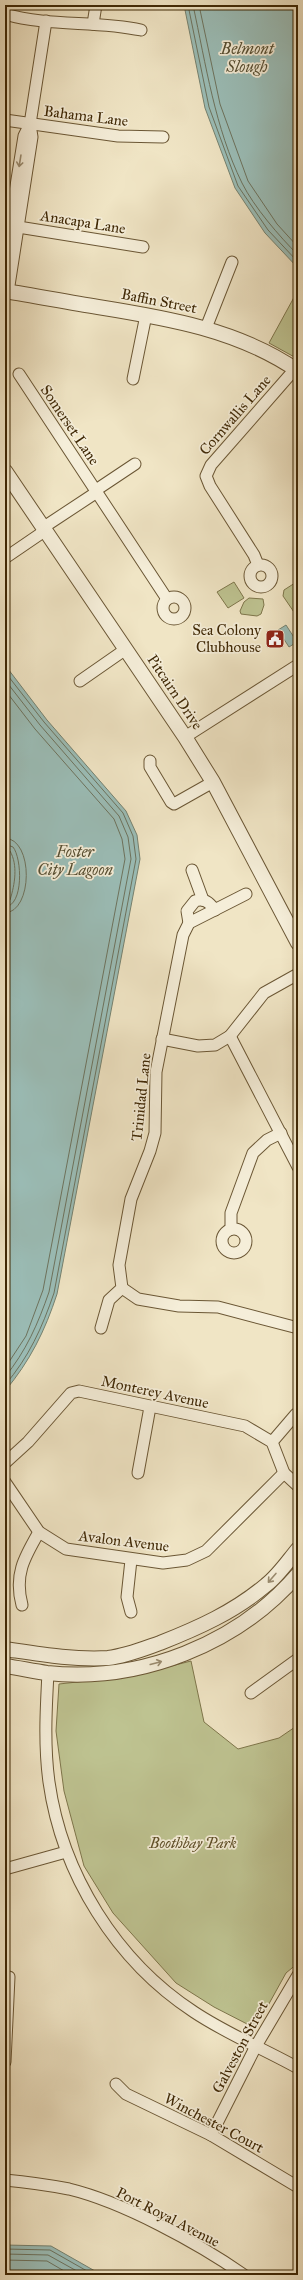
<svg xmlns="http://www.w3.org/2000/svg" width="303" height="2280" font-family="'IM FELL Great Primer',serif">
<style>
.green{fill:#bec391;stroke:#7e764b}
.water{fill:#9bbeb8;stroke:#768270}
.lines{fill:none;stroke-linecap:round;stroke-linejoin:round}
.shore{stroke:#6d735e;stroke-width:1}
.minor-casing{stroke:#6b5735;stroke-width:13}
.tertiary-casing{stroke:#6b5735;stroke-width:16}
.minor{stroke:#f5eed9;stroke-width:11}
.tertiary{stroke:#f5eed9;stroke-width:14}
.oneway{stroke:#9a8b6f}
.labels{text-anchor:middle;stroke-width:3.5;stroke-linejoin:round;paint-order:stroke}
.street-label{font-size:15px;fill:#3f2805;stroke:#f5eed9}
.poi-label{font-size:15px;fill:#3f2805;stroke:#f5eed9;text-anchor:end}
.park-label{font-size:15px;font-style:italic;fill:#5f4f28;stroke:#f5eed9}
.water-label{font-size:16px;font-style:italic;fill:#564e32;stroke:#f5eed9}
</style>
<rect width="100%" height="100%" fill="#f0e5c5"/>
<filter id="stains"><feTurbulence type="fractalNoise" baseFrequency=".005" numOctaves="4"/><feColorMatrix values="0 0 0 0 .2 0 0 0 0 .09 0 0 0 0 .02 0 0 0 .5 -.17"/></filter>
<radialGradient id="worn" r=".72"><stop offset=".6" stop-color="#630" stop-opacity="0"/><stop offset="1" stop-color="#630" stop-opacity=".3"/></radialGradient>
<g class="green">
<polygon points="298,290 298,359 269,343"/>
<polygon points="298,581 298,618 283,596 284,590"/>
<polygon points="234,582 244,598 228,608 217,592"/>
<polygon points="249,598 263,599 264,605 261,614 257,616 241,614 240,611 244,602"/>
<polygon points="191,1661 204,1722 238,1749 279,1738 298,1725 298,1963 286,1973 260,2020 251,2026 214,2007 176,1983 113,1913 84,1866 64,1791 56,1731 59,1684 132,1676"/>
</g>
<g class="water">
<polygon points="184,5 298,5 298,268 265,233 235,188 205,108"/>
<polygon points="286,625 297,642 289,647 278,630"/>
<path d="M5,665l42,55 79,91 11,24 3,24 -83,435c-12,37 -27,67 -52,97v-484c4,-21 8,-38 0,-58z"/>
<polygon points="5,2245 51,2246 102,2275 5,2275"/>
</g>
<g class="lines">
<g class="shore">
<polyline points="188,5 209,107 238,186 268,230 298,262"/>
<path d="M193,5c13,60 22,123 49,178 12,24 37,53 56,72"/>
<polyline points="199,5 220,104 248,181 277,224 298,247"/>
<path d="M5,672l39,50 79,91 10,23 3,23 -82,434c-12,35 -25,64 -49,92"/>
<path d="M5,680l35,45 79,91 9,21 3,22 -82,433c-11,32 -23,59 -44,85"/>
<polyline points="5,690 35,729 114,819 122,839 125,859 43,1290 26,1336 5,1368"/>
<path d="M5,838c29,1 28,74 0,75"/>
<path d="M5,844l8,3c9,11 11,59 -8,60"/>
<path d="M5,849l5,2c8,14 5,33 0,49l-5,2"/>
<polyline points="5,2249 50,2250 94,2275"/>
<polyline points="5,2254 48,2255 84,2275"/>
<polyline points="5,2260 47,2261 71,2275"/>
</g>
<g class="minor-casing">
<g id="minor">
<path d="M5,14c44,13 91,6 136,16"/>
<polyline points="93,24 96,5"/>
<polyline points="5,120 118,136 163,137"/>
<polyline points="12,226 143,247"/>
<polyline points="5,254 24,136 30,124 46,21"/>
<polyline points="8,292 32,137 30,124"/>
<polyline points="206,328 232,262"/>
<polyline points="19,374 167,599"/>
<polyline points="133,379 146,315"/>
<polyline points="96,490 135,464"/>
<polyline points="44,527 97,492"/>
<polyline points="5,558 46,530"/>
<polyline points="258,565 254,555 210,486 206,476 211,465 295,369"/>
<circle cx="261" cy="576" r="11"/>
<circle cx="174" cy="608" r="11"/>
<polyline points="80,681 126,649"/>
<polyline points="185,737 298,665"/>
<polyline points="150,761 150,767 171,802 174,804 213,782"/>
<polyline points="192,870 203,900"/>
<path d="M189,923l-2,-12 8,-10c9,-3 14,1 20,9"/>
<polyline points="230,1036 298,1167"/>
<polyline points="162,1039 198,1046 215,1045 230,1036 264,993 298,974"/>
<polyline points="231,1229 231,1213 253,1153 267,1140 281,1133"/>
<circle cx="234" cy="1241" r="12"/>
<polyline points="122,1288 138,1299 179,1306 218,1307 298,1328"/>
<polyline points="101,1328 109,1300 122,1288 119,1265 131,1199 150,1151 155,1133 156,1072 183,935 189,923 246,894"/>
<polyline points="272,1442 296,1414"/>
<polyline points="5,1463 28,1442 71,1393 79,1391 245,1426 272,1442 284,1473 298,1486"/>
<polyline points="138,1473 150,1407"/>
<polyline points="5,1482 39,1532 66,1549 163,1563 187,1560 206,1551 284,1473"/>
<path d="M22,1605c-8,-30 2,-47 17,-73"/>
<polyline points="131,1612 127,1597 131,1560"/>
<path d="M48,1673c-2,36 -4,73 1,109 13,92 67,179 145,230 33,22 70,37 104,56"/>
<polyline points="251,1693 298,1659"/>
<polyline points="5,1869 66,1852"/>
<polyline points="5,1976 9,1977 5,2062"/>
<polyline points="116,2084 126,2094 211,2135 298,2187"/>
<polyline points="211,2135 256,2046 298,1975"/>
<path d="M5,2180c21,2 43,5 64,9 54,13 129,54 175,86"/>
</g>
</g>
<g class="tertiary-casing">
<g id="tertiary">
<path d="M5,291c31,5 62,11 93,16 69,11 141,23 200,64"/>
<polyline points="5,471 185,737 213,782 298,943"/>
<path d="M5,1649c34,5 68,11 103,9 18,-2 35,-9 52,-15 38,-15 74,-31 106,-58 12,-9 22,-24 32,-36"/>
<path d="M5,1666c14,2 28,5 42,7 93,10 191,-29 251,-99"/>
</g>
</g>
<use href="#minor" class="minor"/>
<use href="#tertiary" class="tertiary"/>
</g>
<defs><path id="oneway-shaft" d="M-6 0H5M1.5-3L5.5 0L1.5 3" fill="none" stroke-width="1.6" stroke-linecap="round" stroke-linejoin="round"/></defs>
<g class="oneway">
<use href="#oneway-shaft" transform="translate(20 161) rotate(99)"/>
<use href="#oneway-shaft" transform="translate(272 1578) rotate(131)"/>
<use href="#oneway-shaft" transform="translate(156 1663) rotate(-15)"/>
</g>
<defs>
<g id="civic-square" transform="scale(1)"><rect x="-9" y="-9" width="18" height="18" rx="4" fill="#8f2418" stroke="#f5eed9"/><path d="M-.6-6.5H3V-4.5H.6V-3L4-1V1h2V6H-6V1h2V-1L-.6-3ZM-1.2 2.5V6h2.4V2.5Z" fill="#fff"/></g>
</defs>
<g fill-rule="evenodd">
<use href="#civic-square" x="275" y="639"/>
</g>
<g class="labels">
<g class="street-label">
<text transform="translate(86 116) rotate(7)" y="5">Bahama Lane</text>
<text transform="translate(83 222) rotate(9)" y="5">Anacapa Lane</text>
<text transform="translate(159 301) rotate(11)" y="5">Baffin Street</text>
<text transform="translate(235 415) rotate(-49)" y="5">Cornwallis Lane</text>
<text transform="translate(70 425) rotate(56)" y="5">Somerset Lane</text>
<text transform="translate(175 692) rotate(56)" y="5">Pitcairn Drive</text>
<text transform="translate(141 1097) rotate(-84)" y="5">Trinidad Lane</text>
<text transform="translate(155 1392) rotate(12)" y="5">Monterey Avenue</text>
<text transform="translate(124 1541) rotate(7)" y="5">Avalon Avenue</text>
<text transform="translate(240 2047) rotate(-62)" y="5">Galveston Street</text>
<text transform="translate(214 2123) rotate(28)" y="5">Winchester Court</text>
<text transform="translate(168 2217) rotate(27)" y="5">Port Royal Avenue</text>
</g>
<g class="poi-label">
<text x="261" y="635">Sea Colony<tspan x="261" dy="17">Clubhouse</tspan></text>
</g>
<g class="park-label">
<text x="193" y="1848">Boothbay Park</text>
</g>
<g class="water-label">
<text x="247" y="54">Belmont<tspan x="247" dy="18">Slough</tspan></text>
<text x="75" y="857">Foster<tspan x="75" dy="18">City Lagoon</tspan></text>
</g>
</g>
<rect width="303" height="2280" fill="none" stroke="#f0e5c5" stroke-width="20"/>
<rect x="6" y="6" width="291" height="2268" fill="none" stroke="#3f2805" stroke-width="2"/>
<rect x="10" y="10" width="283" height="2260" fill="none" stroke="#3f2805"/>
<rect width="100%" height="100%" filter="url(#stains)"/>
<rect width="100%" height="100%" fill="url(#worn)"/>
</svg>
